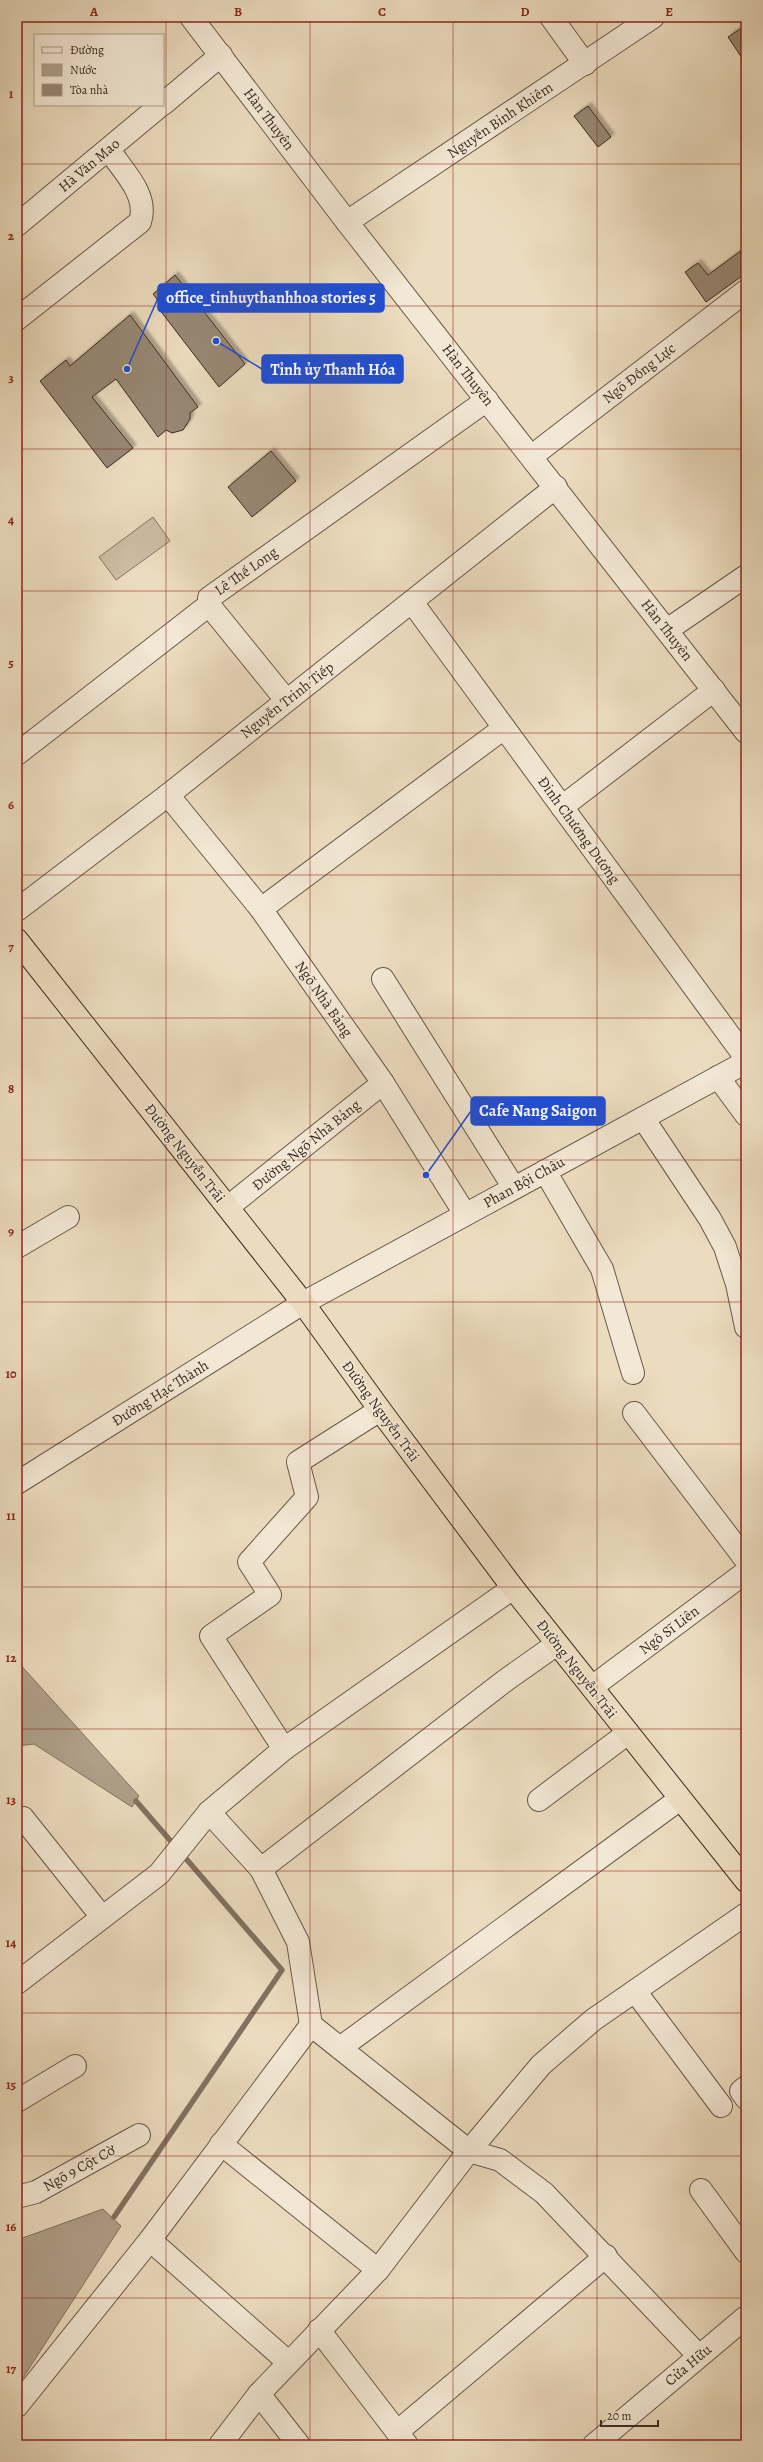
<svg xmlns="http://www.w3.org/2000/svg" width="763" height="2462" font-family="Alegreya,serif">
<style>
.green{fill:#cebea4;stroke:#847564}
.water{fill:#b0a08a;stroke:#817261}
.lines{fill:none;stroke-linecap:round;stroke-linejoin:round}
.stream{stroke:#817261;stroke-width:5.5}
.building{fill:#978874;stroke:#3b2c23;filter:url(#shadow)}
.minor-casing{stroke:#67584a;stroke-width:24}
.highway-casing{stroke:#3b2c23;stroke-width:24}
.minor{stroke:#f3e8d5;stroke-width:22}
.highway{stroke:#ecdcbf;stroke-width:22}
.grid{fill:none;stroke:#8f2418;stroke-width:1;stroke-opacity:0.55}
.labels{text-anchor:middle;stroke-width:3;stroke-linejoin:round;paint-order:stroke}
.street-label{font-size:15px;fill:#3b2c23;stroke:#f3e8d5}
.leader{fill:none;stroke:#1d4ed8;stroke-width:1.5}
.callout-dot{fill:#1d4ed8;stroke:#f3e8d5;stroke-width:1.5}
.callout{fill:#1d4ed8;stroke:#1d4ed8;stroke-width:1.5}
.callout-label{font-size:16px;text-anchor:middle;font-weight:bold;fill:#fff}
.neatline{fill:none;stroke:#8f2418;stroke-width:1.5}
.grid-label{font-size:13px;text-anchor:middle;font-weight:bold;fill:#8f2418}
</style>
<defs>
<filter id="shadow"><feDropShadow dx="3.5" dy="-3.5" stdDeviation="1" flood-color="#0004"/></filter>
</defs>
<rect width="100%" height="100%" fill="#ecdcbf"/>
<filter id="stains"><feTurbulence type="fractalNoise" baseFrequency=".005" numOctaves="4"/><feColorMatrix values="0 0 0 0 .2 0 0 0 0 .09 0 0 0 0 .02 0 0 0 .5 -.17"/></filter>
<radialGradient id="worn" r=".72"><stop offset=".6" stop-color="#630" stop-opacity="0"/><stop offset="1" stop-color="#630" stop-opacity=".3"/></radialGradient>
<polygon class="green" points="153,517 170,541 116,580 99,557"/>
<g class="water">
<polygon points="17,1661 139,1796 132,1807 34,1744 17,1746"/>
<polygon points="103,2209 121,2226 21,2381 17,2379 17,2240"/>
</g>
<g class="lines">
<g class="stream">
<polyline points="136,1801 175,1846"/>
<polyline points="114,2217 282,1970 182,1854"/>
</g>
</g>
<g class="building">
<polygon points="746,25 746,64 728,37"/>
<polygon points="588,106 611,137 598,147 574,116"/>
<polygon points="746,247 746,273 706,302 685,272 698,263 708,275"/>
<polygon points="175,275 245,364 219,387 159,309 162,306 153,294"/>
<polygon points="130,315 198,407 190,413 190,419 183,430 172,433 166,430 158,437 116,379 92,397 133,448 107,468 40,381 66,360 70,366"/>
<polygon points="271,451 296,481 252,517 228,487"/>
</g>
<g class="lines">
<g class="minor-casing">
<g id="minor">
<polyline points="191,17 347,222 746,732"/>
<polyline points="551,17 585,64"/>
<polyline points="163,104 221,55"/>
<polyline points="347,222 653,17"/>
<polyline points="17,225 161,105"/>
<path d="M17,319l123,-97c9,-27 -17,-51 -31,-72"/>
<polyline points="532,456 746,291"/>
<polyline points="412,602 746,1058"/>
<polyline points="209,605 286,700"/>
<polyline points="667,630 746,576"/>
<polyline points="17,754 209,605 209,598 487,400"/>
<polyline points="168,795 261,909 383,1083 465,1214"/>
<polyline points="562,807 714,690"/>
<polyline points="261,909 504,728"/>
<polyline points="17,910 168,795 556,487"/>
<polyline points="383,979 514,1188"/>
<polyline points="718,1077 746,1115"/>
<polyline points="643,1118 710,1219 725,1247 737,1284 746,1327"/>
<polyline points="545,1171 602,1269 633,1373"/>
<polyline points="228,1207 383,1083"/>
<polyline points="17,1247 68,1217"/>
<polyline points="634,1413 746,1560"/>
<polyline points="17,1483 303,1303 746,1062"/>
<polyline points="592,1687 746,1572"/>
<polyline points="284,1749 211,1636 270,1595 249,1562 307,1497 298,1462 380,1410"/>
<polyline points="539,1800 628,1733"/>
<polyline points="209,1812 261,1869 506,1680 557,1644"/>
<polyline points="23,1818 102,1917"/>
<polyline points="261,1869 298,1942 311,2025 469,2151 500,2160 544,2193 699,2356"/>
<polyline points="17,1983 159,1874 209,1812 284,1749 513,1588"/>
<polyline points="635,1991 721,2106"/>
<polyline points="340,2048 680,1799"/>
<polyline points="746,2087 741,2091 746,2098"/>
<polyline points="17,2101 75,2066"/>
<polyline points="221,2144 378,2270"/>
<polyline points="701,2190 746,2252"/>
<polyline points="17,2197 36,2192 139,2135"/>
<polyline points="150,2240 288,2362"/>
<polyline points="319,2330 407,2445"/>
<polyline points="259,2394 299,2445"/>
<polyline points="17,2406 150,2240 311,2025"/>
<polyline points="397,2432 606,2256"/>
<polyline points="220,2445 259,2394 378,2270 469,2151 541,2065 593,2020 746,1914"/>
<polyline points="594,2445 746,2317"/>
</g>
</g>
<g class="highway-casing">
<polyline id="highway" points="17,940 303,1303 380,1410 513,1588 746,1881"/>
</g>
<use href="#minor" class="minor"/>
<use href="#highway" class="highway"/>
</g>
<path class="grid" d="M166,17v2428M310,17v2428M453,17v2428M597,17v2428M17,164h729M17,306h729M17,449h729M17,591h729M17,733h729M17,875h729M17,1018h729M17,1160h729M17,1302h729M17,1444h729M17,1587h729M17,1729h729M17,1871h729M17,2013h729M17,2156h729M17,2298h729"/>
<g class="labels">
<g class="street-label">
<text transform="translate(269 119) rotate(53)" y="5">Hàn Thuyên</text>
<text transform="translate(500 120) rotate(-34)" y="5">Nguyễn Bỉnh Khiêm</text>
<text transform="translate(89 165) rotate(-40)" y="5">Hà Văn Mao</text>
<text transform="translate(639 373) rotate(-38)" y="5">Ngõ Đồng Lực</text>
<text transform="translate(468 375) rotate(52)" y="5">Hàn Thuyên</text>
<text transform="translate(246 571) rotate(-35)" y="5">Lê Thế Long</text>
<text transform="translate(667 630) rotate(52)" y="5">Hàn Thuyên</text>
<text transform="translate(287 700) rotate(-38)" y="5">Nguyễn Trinh Tiếp</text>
<text transform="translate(579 830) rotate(54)" y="5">Đinh Chương Dương</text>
<text transform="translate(324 999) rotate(55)" y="5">Ngõ Nhà Bảng</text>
<text transform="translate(306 1145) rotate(-39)" y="5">Đường Ngõ Nhà Bảng</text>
<text transform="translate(185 1153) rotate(52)" y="5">Đường Nguyễn Trãi</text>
<text transform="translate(524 1182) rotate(-29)" y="5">Phan Bội Châu</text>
<text transform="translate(160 1393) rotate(-32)" y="5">Đường Hạc Thành</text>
<text transform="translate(381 1411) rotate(54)" y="5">Đường Nguyễn Trãi</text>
<text transform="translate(669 1630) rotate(-37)" y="5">Ngô Sĩ Liên</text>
<text transform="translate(577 1669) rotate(52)" y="5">Đường Nguyễn Trãi</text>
<text transform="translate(79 2168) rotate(-29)" y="5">Ngõ 9 Cột Cờ</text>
<text transform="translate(688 2365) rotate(-40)" y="5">Cửa Hữu</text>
</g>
</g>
<path class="leader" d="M127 369L158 298M216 341L262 369M426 1175L471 1111"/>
<g class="callout-dot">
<circle cx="127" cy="369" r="4"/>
<circle cx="216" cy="341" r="4"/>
<circle cx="426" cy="1175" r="4"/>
</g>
<g class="callout">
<rect x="158" y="284" width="226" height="28" rx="4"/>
<rect x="262" y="355" width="141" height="28" rx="4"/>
<rect x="471" y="1097" width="134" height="28" rx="4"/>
</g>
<g class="callout-label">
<text x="271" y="303">office_tinhuythanhhoa stories 5</text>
<text x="333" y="375">Tỉnh ủy Thanh Hóa</text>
<text x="538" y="1116">Cafe Nang Saigon</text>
</g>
<rect width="763" height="2462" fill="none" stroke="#ecdcbf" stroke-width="44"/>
<rect x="34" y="34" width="130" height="72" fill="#f3e8d5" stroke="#a99d8e"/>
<rect x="42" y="47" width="20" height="6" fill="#f3e8d5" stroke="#a99d8e"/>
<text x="70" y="54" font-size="12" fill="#3b2c23">Đường</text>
<rect x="42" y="64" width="20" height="12" fill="#b0a08a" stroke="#a99d8e"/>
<text x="70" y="74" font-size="12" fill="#3b2c23">Nước</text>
<rect x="42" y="84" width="20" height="12" fill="#978874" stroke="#a99d8e"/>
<text x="70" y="94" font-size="12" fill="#3b2c23">Tòa nhà</text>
<path d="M601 2420v6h57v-6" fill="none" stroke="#3b2c23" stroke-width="2"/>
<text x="607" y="2420" font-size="12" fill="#3b2c23" stroke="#f3e8d5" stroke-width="3" paint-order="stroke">20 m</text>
<rect x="22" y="22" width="719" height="2418" class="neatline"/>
<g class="grid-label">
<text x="94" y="16">A</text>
<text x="238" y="16">B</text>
<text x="382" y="16">C</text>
<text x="525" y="16">D</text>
<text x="669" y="16">E</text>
<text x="11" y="98">1</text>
<text x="11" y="240">2</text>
<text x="11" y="382">3</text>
<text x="11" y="524">4</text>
<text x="11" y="667">5</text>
<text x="11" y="809">6</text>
<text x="11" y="951">7</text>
<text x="11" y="1093">8</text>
<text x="11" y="1236">9</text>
<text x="11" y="1378">10</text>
<text x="11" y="1520">11</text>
<text x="11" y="1662">12</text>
<text x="11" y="1804">13</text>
<text x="11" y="1947">14</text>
<text x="11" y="2089">15</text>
<text x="11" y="2231">16</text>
<text x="11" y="2373">17</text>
</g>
<rect width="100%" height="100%" filter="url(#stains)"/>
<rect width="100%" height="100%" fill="url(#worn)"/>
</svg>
